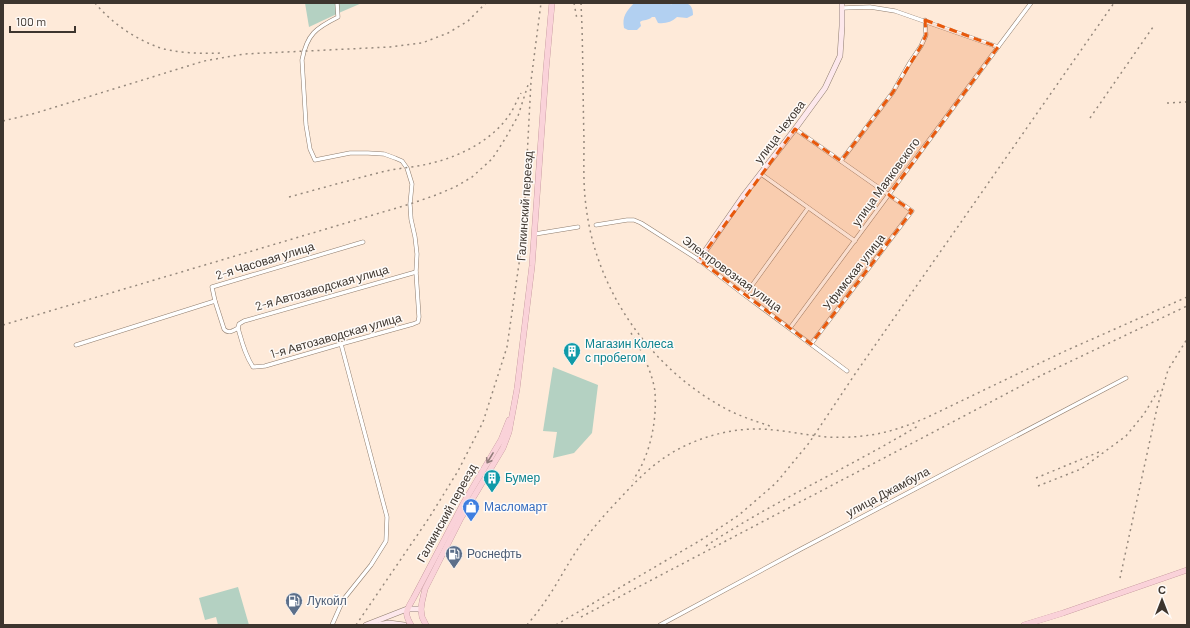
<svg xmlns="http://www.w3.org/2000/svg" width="1190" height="628" font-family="Barlow,sans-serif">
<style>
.green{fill:#b4d1c2}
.water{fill:#b2d0f1}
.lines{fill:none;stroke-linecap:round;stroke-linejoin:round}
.street-casing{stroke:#8f7d6e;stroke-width:4.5}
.secondary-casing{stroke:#8f7d6e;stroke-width:6}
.primary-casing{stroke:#b6888d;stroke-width:6}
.street{stroke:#fff;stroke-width:3.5}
.secondary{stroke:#fde8ec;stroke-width:5}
.primary{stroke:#fad2d9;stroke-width:5.5}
.rail{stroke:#96897d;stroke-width:1.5;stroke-dasharray:2 4;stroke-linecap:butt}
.oneway{stroke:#927c7b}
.marked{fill:#e8590c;fill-opacity:0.2;stroke:#e8590c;stroke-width:3;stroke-dasharray:8 5;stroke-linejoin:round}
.labels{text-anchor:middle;stroke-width:3;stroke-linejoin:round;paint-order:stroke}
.street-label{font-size:12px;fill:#3d352e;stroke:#fefaf7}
.culture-label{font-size:12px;fill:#0d838f;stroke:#fefaf7;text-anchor:start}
.shop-label{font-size:12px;fill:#366cbe;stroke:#fefaf7;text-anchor:start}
.service-label{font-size:12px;fill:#4e5e75;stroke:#fefaf7;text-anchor:start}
</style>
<rect width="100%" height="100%" fill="#feead9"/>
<g class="green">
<polygon points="305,3 362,3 341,12 309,27"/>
<polygon points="553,367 598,385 592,433 574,453 553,458 557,432 543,431"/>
<polygon points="238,587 249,625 218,625 216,617 205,620 199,598"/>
</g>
<path class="water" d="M634,3c12,0 24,0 35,1 6,1 13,-3 19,0 4,2 5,6 5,11l-6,3 -10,-1c-5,5 -12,7 -19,6l-3,-6h-3c-4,4 -8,2 -12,5l1,4 -4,4h-9l-4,-2c-2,-12 2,-16 10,-25z"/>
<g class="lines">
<g class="street-casing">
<g id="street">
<polyline points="842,8 870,7 895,11 998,47 1031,3"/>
<polyline points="795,129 912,211 811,344"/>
<polyline points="841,161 893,92 909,64 921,46 926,35 925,20"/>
<polyline points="761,174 855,241"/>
<polyline points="596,225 627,220 634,220 641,223 699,260 742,293 847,371"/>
<polyline points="535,234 578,227"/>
<polyline points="745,295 808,208"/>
<path d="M215,301l9,28c4,5 9,2 14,-1"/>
<path d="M238,328c4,14 7,27 15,39l12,-1 76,-22 72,-20 5,-2 1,-5 -3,-45 1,-18 -2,-17 -4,-18 -1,-15 2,-20 -5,-16 -5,-7 -7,-3 -11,-4 -16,-1h-18l-35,7 -5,-11 -4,-24 -4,-65c5,-26 14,-32 36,-43l-1,-14"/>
<polyline points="238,328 239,324 244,321 416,272"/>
<polyline points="790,328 998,47"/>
<polyline points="76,345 215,301 212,287 363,242"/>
<polyline points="332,625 343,600 371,565 386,541 387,517 341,344"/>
<polyline points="660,625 801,549 1126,378"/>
</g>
</g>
<g class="secondary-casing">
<g id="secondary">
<polyline points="699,260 744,195 795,129 825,88 840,56 842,26 842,3"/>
<polyline points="366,625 407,609 421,609"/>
<polyline points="377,625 389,623 404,625"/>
</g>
</g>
<g class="primary-casing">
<g id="primary">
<path d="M411,625c-7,-12 -5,-14 2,-26l50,-95 38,-64 8,-20"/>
<polyline points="426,625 422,617 421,609 422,602 425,589 461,518 503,448 509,432 517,389 532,266 546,70 552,3"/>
<polyline points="1024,625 1063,613 1187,570"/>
</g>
</g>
<use href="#street" class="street"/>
<use href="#secondary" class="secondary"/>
<use href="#primary" class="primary"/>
<g class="rail">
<path d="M95,3c16,19 37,34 60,43 16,7 49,8 67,7"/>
<polyline points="574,3 577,19"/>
<path d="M581,3l1,24c1,38 1,75 2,113 0,22 -1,44 2,66 10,86 66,164 142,204 14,7 30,12 45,17"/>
<polyline points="1167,103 1187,102"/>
<polyline points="1090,118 1153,27"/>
<polyline points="3,121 36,113 204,61 244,54 390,47 422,43 448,33 468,21 486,3"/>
<path d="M289,197c33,-9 65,-18 97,-26 14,-3 29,-4 42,-7 31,-7 64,-23 82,-50 4,-6 7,-14 11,-21"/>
<polyline points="3,325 410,204 436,195 455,187 472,177 492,159 505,139 518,116 528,85"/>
<path d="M631,333c10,16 22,41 24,59 2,30 -5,64 -22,88"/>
<polyline points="1036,478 1099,452"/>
<polyline points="1038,486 1081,469 1126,436 1144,414 1159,389"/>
<path d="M706,546c68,-45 142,-78 212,-120"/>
<polyline points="1120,578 1157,408 1168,370 1187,339"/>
<polyline points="581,617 1044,374 1187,306"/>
<polyline points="356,625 429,518 458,471 483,422 507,347 523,236 531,81 541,3"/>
<path d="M527,625c11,-13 21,-27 30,-42 7,-12 14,-24 22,-36 10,-14 21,-27 32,-39 15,-16 29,-32 46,-45 28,-22 68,-35 104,-34 22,1 44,6 66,8 39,2 68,-5 103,-21l133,-64 124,-55"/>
<polyline points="556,625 706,537 739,515 776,483 809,443 855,374 1114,3"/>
</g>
</g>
<defs><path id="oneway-shaft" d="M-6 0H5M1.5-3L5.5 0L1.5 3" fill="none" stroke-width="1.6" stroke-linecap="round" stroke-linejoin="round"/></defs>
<use class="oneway" href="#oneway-shaft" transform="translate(490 458) rotate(121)"/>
<path class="marked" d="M925,20l73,27 -109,148 23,16 -101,133 -112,-84 96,-131 46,32 52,-69 28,-46 5,-11z"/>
<defs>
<g id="building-pin" transform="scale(0.9)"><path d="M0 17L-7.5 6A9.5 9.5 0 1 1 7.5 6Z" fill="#0f9aa8" stroke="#fefaf7"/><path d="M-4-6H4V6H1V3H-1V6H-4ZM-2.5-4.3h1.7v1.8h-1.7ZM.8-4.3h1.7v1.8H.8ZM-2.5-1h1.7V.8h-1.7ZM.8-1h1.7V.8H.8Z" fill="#fff"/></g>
<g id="shop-pin" transform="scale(0.9)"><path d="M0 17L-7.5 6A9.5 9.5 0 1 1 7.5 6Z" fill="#3f7fe0" stroke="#fefaf7"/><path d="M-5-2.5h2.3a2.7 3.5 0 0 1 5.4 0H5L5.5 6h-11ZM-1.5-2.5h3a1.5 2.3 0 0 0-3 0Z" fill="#fff"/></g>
<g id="fuel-pin" transform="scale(0.9)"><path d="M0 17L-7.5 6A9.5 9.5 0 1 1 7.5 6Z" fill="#5c6f8a" stroke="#fefaf7"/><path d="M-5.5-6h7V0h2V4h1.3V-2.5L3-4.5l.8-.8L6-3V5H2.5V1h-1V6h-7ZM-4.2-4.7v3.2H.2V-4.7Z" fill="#fff"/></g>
</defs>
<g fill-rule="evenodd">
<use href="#building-pin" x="572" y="351"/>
<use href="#building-pin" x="492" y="478"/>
<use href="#shop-pin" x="471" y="507"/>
<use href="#fuel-pin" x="454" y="554"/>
<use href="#fuel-pin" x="294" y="601"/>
</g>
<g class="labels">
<g class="street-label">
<text transform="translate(780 132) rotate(-53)" y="4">улица Чехова</text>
<text transform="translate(886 182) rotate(-54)" y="4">улица Маяковского</text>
<text transform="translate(525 206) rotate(-86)" y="4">Галкинский переезд</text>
<text transform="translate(265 261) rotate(-17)" y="4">2-я Часовая улица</text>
<text transform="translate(854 272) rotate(-52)" y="4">Уфимская улица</text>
<text transform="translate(732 274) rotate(36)" y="4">Электровозная улица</text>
<text transform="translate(322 288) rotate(-16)" y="4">2-я Автозаводская улица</text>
<text transform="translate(336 336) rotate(-16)" y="4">1-я Автозаводская улица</text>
<text transform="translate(888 492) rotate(-28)" y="4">улица Джамбула</text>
<text transform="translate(447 513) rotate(-61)" y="4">Галкинский переезд</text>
</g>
<g class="culture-label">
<text x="585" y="348">Магазин Колеса<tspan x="585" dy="14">с пробегом</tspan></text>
<text x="505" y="482">Бумер</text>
</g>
<g class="shop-label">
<text x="484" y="511">Масломарт</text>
</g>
<g class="service-label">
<text x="467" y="558">Роснефть</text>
<text x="307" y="605">Лукойл</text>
</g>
</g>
<rect width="1190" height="628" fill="none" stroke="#3d352e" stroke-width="8"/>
<g transform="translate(1162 600)" stroke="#fefaf7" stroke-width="3" paint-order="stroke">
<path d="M0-3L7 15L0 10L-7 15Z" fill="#3d352e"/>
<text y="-6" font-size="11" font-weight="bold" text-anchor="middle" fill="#3d352e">С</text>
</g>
<path d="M10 26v6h65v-6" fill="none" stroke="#3d352e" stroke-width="2"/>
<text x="16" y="26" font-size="12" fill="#3d352e" stroke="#fefaf7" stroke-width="3" paint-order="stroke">100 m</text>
</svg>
